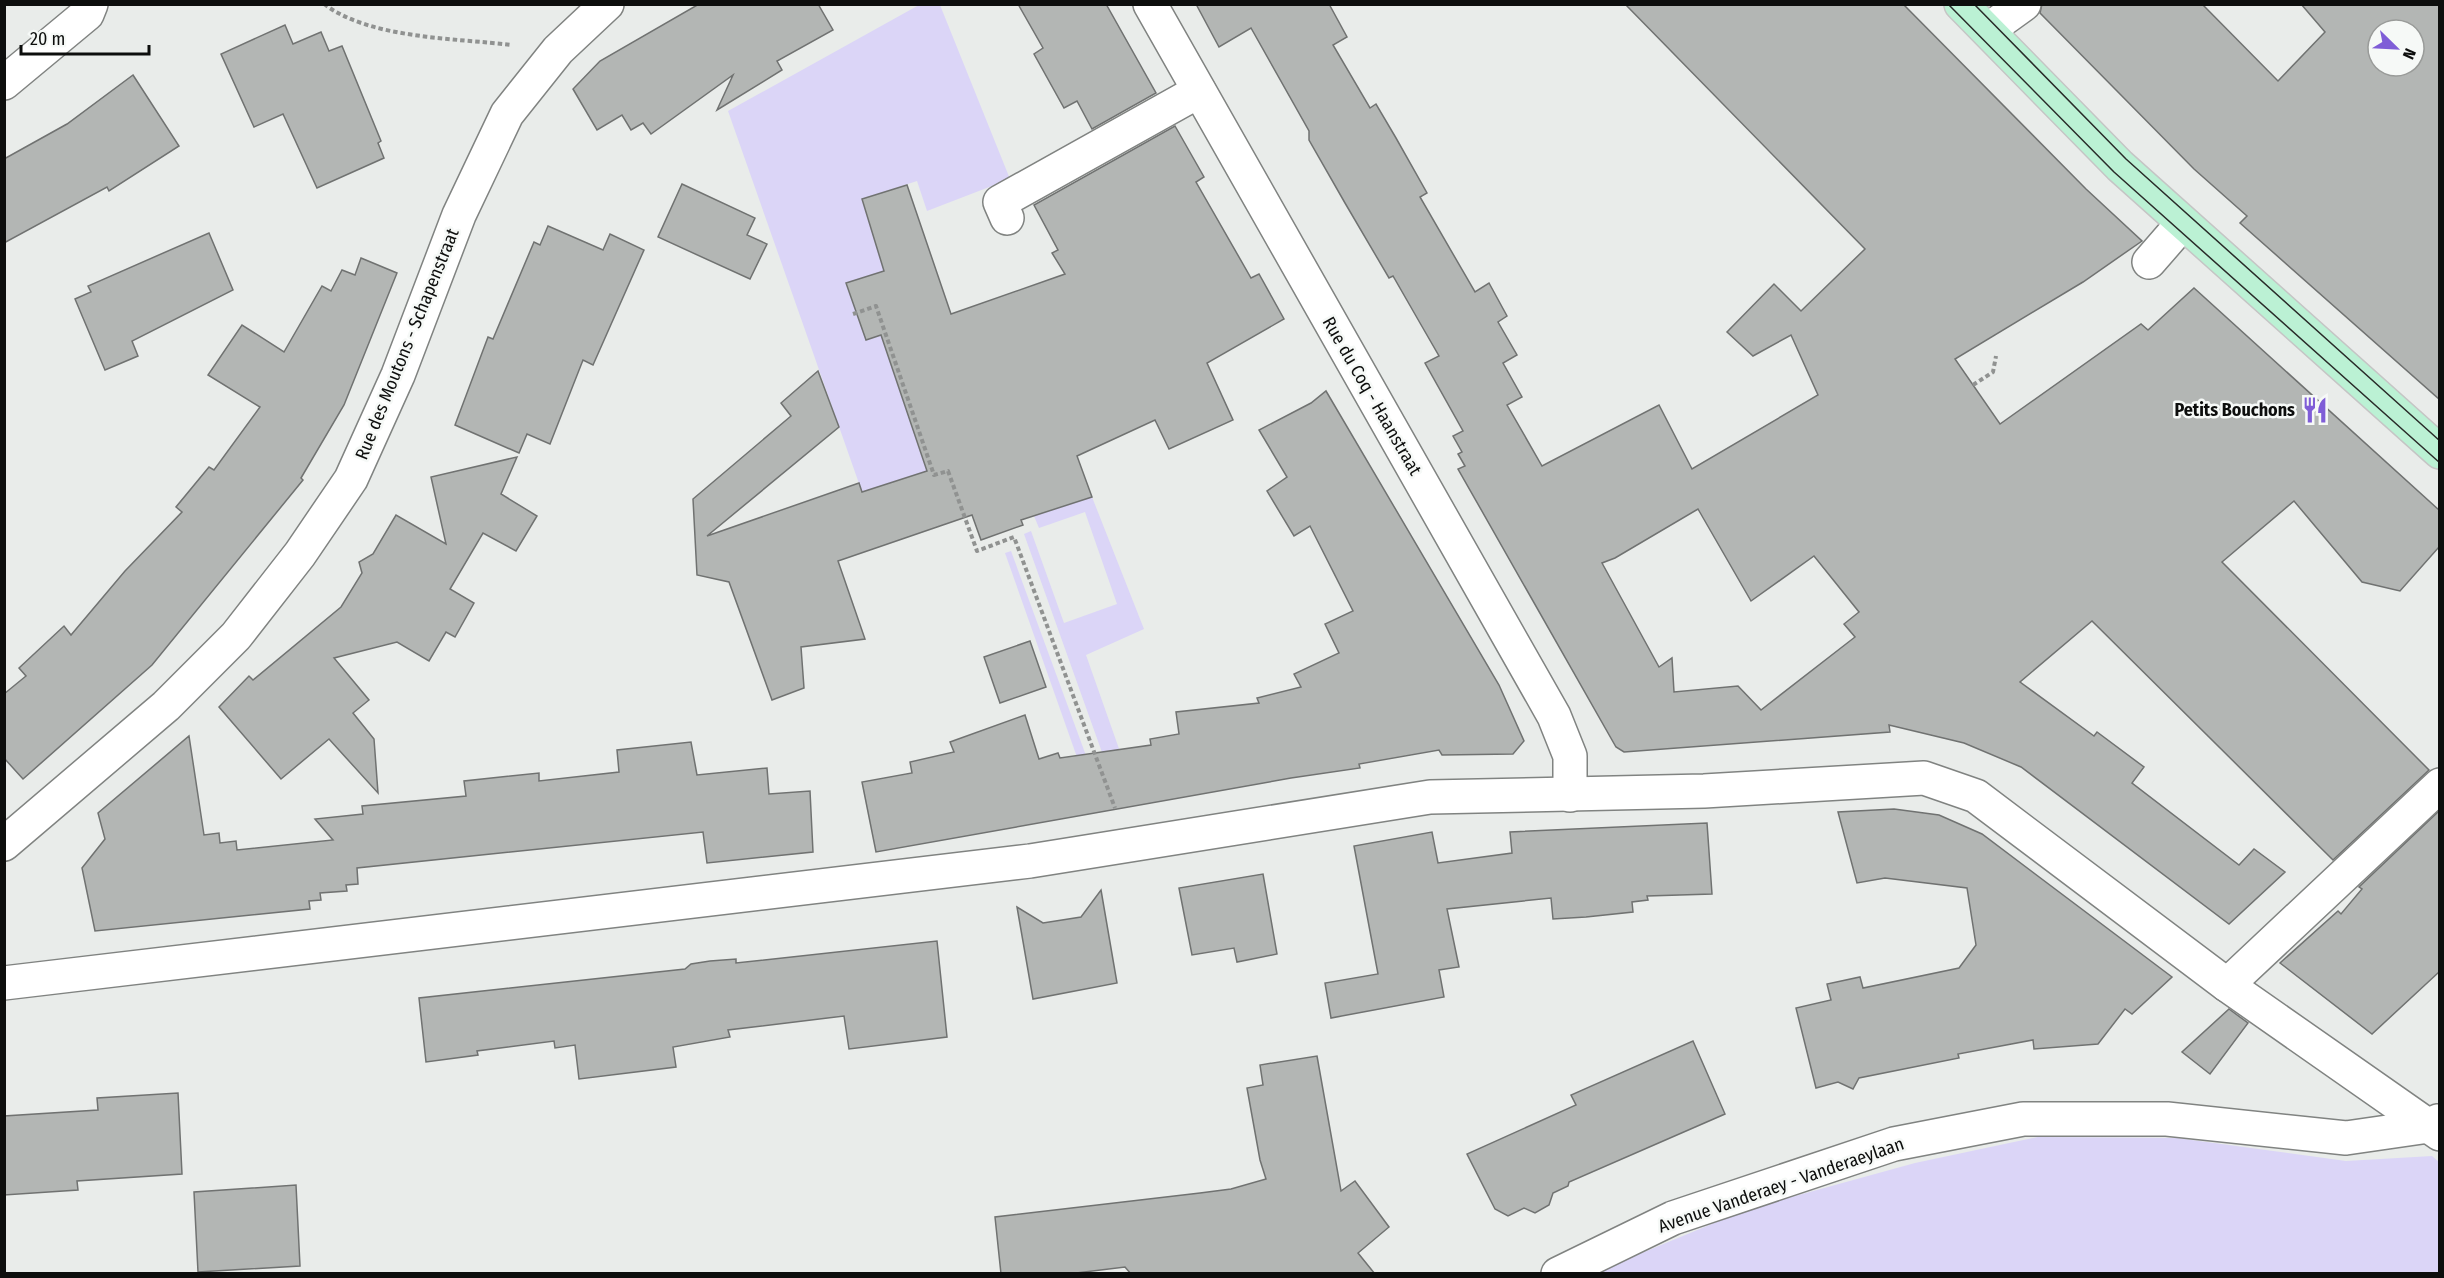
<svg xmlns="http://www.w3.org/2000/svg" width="2444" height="1278" font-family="'Fira Sans Condensed',sans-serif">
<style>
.green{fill:#dbd5f7}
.building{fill:#b3b6b4;stroke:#707271;stroke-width:1.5;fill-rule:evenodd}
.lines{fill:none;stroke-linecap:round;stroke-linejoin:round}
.minor-casing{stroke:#808381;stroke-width:36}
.major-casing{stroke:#c5c5c5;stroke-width:36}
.path{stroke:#909291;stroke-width:4;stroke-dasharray:4.5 3;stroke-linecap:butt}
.minor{stroke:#fff;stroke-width:33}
.major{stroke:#bbf1d4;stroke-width:33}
.tram{stroke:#292b29;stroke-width:1.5}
.labels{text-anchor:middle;stroke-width:5;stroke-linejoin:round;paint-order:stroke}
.street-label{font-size:18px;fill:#0d0e0d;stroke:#f6f9f7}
.poi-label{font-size:18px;font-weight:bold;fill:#0d0e0d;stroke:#f6f9f7;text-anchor:end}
</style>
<rect width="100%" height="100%" fill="#e9ecea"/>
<g class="green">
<polygon points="919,5 940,5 1010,179 927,211 917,181 862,199 889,269 846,284 866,340 881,335 927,471 862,492 728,111"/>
<polygon points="1092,497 1144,629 1086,655 1130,780 1114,786 1024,534 1031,531 1064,623 1117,604 1085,512 1039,528 1034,516"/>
<polygon points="1011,551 1099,791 1090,794 1005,553"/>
<polygon points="2038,1137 2177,1138 2346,1161 2432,1156 2439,1162 2439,1273 1591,1274 1748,1209 1915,1163"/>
</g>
<g class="building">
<polygon points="699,4 818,4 833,30 777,61 782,70 717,110 733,75 651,134 643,123 631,130 622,115 597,130 573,89 600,61"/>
<polygon points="1018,4 1106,4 1156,93 1092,129 1077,101 1064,108 1034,54 1043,48"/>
<path d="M1196,4h133l18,33 -14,8 37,63 6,-4 20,34 31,55 -7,4 55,95 14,-9 18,33 -9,6 19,33 -14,8 19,34 -15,8 35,61 117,-61 33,64 126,-74 -27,-60 -38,21 -26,-24 47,-48 27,27 64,-62 -240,-245h278l183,185 56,52 -59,41 -128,77 45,65 141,-100 7,6 46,-42 245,222v37l-39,44 -38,-9 -68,-81 -72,61 207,208 -96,90 -241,-239 -72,61 74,54 3,-4 47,35 -12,16 107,82 15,-16 31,23 -56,52 -208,-157 -57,-24 -75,-18 1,7 -266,20 -8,-5 -158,-278 7,-3 -7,-12 4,-2 -9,-16 10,-5 -38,-68 14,-7 -19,-33 -27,-47 -4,2 -44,-75 -36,-63v-9l-58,-103 -32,19zM1698,509l53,92 63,-45 45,56 -15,12 11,13 -94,73 -23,-24 -64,6 -2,-34 -13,9 -57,-104 13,-5z"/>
<path d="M2042,4h160l76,77 47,-49 -24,-28h138v395l-199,-176 7,-7 -53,-47 -154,-156zM2378,30h36v36h-36z"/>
<polygon points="285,25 293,44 321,32 329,51 342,46 381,141 378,143 384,158 317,188 283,114 254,127 221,54"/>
<polygon points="133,75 179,146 109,191 107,187 4,243 4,159 67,124"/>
<polygon points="1175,126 1204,177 1196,182 1251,278 1259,274 1284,319 1207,363 1233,420 1169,449 1155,420 1077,456 1092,497 1021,520 1023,525 981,540 972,515 838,561 865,639 801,647 804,688 772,700 729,582 697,575 693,499 791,416 781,403 818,371 839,427 707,536 859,483 862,492 927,471 881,335 866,340 846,283 884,271 862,199 907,185 951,314 1065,274 1052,253 1058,250 1034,205"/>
<polygon points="682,184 755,218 747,235 767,244 750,279 658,237"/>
<polygon points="548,226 603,250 610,234 644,250 593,365 583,360 550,444 527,434 519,453 455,425 488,337 493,339 534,242 540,245"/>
<polygon points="209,233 233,290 132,341 138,356 105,370 75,299 91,292 88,286"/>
<polygon points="361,258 397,273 344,405 301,478 303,480 152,665 23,779 4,758 4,694 26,676 19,668 64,626 71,635 125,571 182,512 176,507 209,467 214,470 260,407 208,375 242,325 284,352 322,286 331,291 342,270 355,275"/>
<polygon points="1326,391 1499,685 1524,741 1513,754 1442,755 1439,750 1359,764 1360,768 1291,778 876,852 862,782 912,773 910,762 954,752 950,742 1025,715 1039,759 1058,753 1060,758 1151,745 1150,739 1179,734 1176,712 1259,703 1257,698 1301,687 1294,674 1339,653 1325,624 1353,611 1310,526 1294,536 1267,491 1287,477 1259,430 1311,403"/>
<polygon points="517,457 501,494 537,516 516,551 483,533 450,589 474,603 455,637 446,632 429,661 397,642 334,658 369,700 353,713 374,739 378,793 329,739 281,779 219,707 249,676 253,680 341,607 362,573 359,562 373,554 396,515 446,544 431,477"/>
<polygon points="1030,641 1046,687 1000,703 984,657"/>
<polygon points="189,736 204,835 219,833 220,843 236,841 237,850 333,840 315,819 363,814 362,806 466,796 464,781 539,773 539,781 619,772 617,750 691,742 697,775 767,768 769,794 810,791 813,852 707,863 703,832 357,868 358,884 346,885 347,891 320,893 321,900 309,901 310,909 95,931 82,868 105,839 98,813"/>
<polygon points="1894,809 1939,815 1982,834 2172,977 2132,1014 2125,1009 2098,1044 2034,1049 2033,1040 1958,1054 1959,1058 1859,1078 1853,1089 1838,1082 1816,1088 1796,1008 1831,1000 1827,984 1860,977 1863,988 1959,968 1976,945 1967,888 1885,878 1857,883 1838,812"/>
<polygon points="2439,811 2439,972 2372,1034 2280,963 2338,911 2341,914 2362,889 2359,887"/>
<polygon points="1707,823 1712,894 1647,896 1648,900 1632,902 1633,912 1586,917 1553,919 1551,898 1447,909 1459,967 1439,970 1444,997 1331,1018 1325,983 1378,974 1354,846 1432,832 1438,863 1512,853 1510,832"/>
<polygon points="1263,874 1277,954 1237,962 1234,948 1192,955 1179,888"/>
<polygon points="1101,890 1117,983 1033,999 1017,907 1043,923 1081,917"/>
<polygon points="937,941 947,1037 849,1049 844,1016 728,1030 730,1037 673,1047 676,1067 579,1079 575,1045 555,1048 554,1041 477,1051 478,1055 426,1062 419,998 685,969 691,964 710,961 736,959 736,963"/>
<polygon points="2229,1009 2248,1023 2210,1074 2182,1052"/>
<polygon points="1693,1041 1725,1114 1569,1182 1568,1186 1553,1193 1549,1205 1535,1213 1524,1208 1508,1216 1495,1209 1467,1154 1576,1105 1571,1095"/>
<polygon points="1317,1056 1341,1191 1355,1181 1389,1227 1358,1253 1375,1274 1131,1274 1125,1267 1068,1274 1001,1274 995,1217 1200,1193 1231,1189 1266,1179 1260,1160 1247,1088 1263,1085 1260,1065"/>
<polygon points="178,1093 182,1174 77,1181 78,1190 4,1195 4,1116 98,1110 97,1098"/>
<polygon points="296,1185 300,1266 198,1272 194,1192"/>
</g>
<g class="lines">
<g class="minor-casing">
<g id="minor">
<polyline points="1150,4 1554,716 1570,756 1570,795"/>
<polyline points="1988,30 2024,4"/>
<polyline points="4,83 87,14 91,4"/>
<polyline points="1007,218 1000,202 1199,91"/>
<polyline points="2149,262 2182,224"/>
<polyline points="4,844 166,706 236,636 300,554 351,479 398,375 459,215 507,114 558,50 607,4"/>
<polyline points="4,983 1030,861 1430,797 1704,791 1924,778 1976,796 2227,985 2440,1134"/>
<polyline points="2227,985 2440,785"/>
<polyline points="1558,1274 1673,1218 1894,1144 2023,1119 2167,1119 2346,1138 2429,1126 2438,1121"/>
</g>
</g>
<g class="major-casing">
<polyline id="major" points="1961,4 2120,166 2440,452"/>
</g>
<g class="path">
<path d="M324,4c46,35 131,34 188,41"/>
<polyline points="853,314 876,306 934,475 948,471 977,551 1014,537 1115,808"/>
<polyline points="1973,385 1993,372 1996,356"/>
</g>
<use href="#minor" class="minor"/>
<use href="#major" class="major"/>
<g class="tram">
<polyline points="1948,4 2114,172 2440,463"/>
<polyline points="1974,4 2126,159 2440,441"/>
</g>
</g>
<defs>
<g id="restaurant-bare" transform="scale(2.07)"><path d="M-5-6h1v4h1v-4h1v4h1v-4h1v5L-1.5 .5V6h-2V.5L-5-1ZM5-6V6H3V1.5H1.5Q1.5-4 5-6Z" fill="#7f5dd7" stroke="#f6f9f7" stroke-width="2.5" paint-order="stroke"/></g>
</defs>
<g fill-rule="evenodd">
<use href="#restaurant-bare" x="2315" y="410"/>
</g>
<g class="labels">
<g class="street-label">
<text transform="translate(407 344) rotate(-68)" y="6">Rue des Moutons - Schapenstraat</text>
<text transform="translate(1372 396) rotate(60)" y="6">Rue du Coq - Haanstraat</text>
<text transform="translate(1781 1185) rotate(-19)" y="6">Avenue Vanderaey - Vanderaeylaan</text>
</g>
<g class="poi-label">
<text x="2295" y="416">Petits Bouchons</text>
</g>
</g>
<rect width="2444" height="1278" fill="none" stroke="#0d0e0d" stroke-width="12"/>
<g transform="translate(2396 48) rotate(114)"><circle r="28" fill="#f6f9f7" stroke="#999b99" stroke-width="1.5"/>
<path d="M0-4.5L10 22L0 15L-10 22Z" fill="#7f5dd7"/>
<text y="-9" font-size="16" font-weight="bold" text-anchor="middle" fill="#0d0e0d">N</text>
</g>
<path d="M21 45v9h128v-9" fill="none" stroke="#0d0e0d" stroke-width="3"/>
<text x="30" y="45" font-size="18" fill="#0d0e0d" stroke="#f6f9f7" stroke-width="4.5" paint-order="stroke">20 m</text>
</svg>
